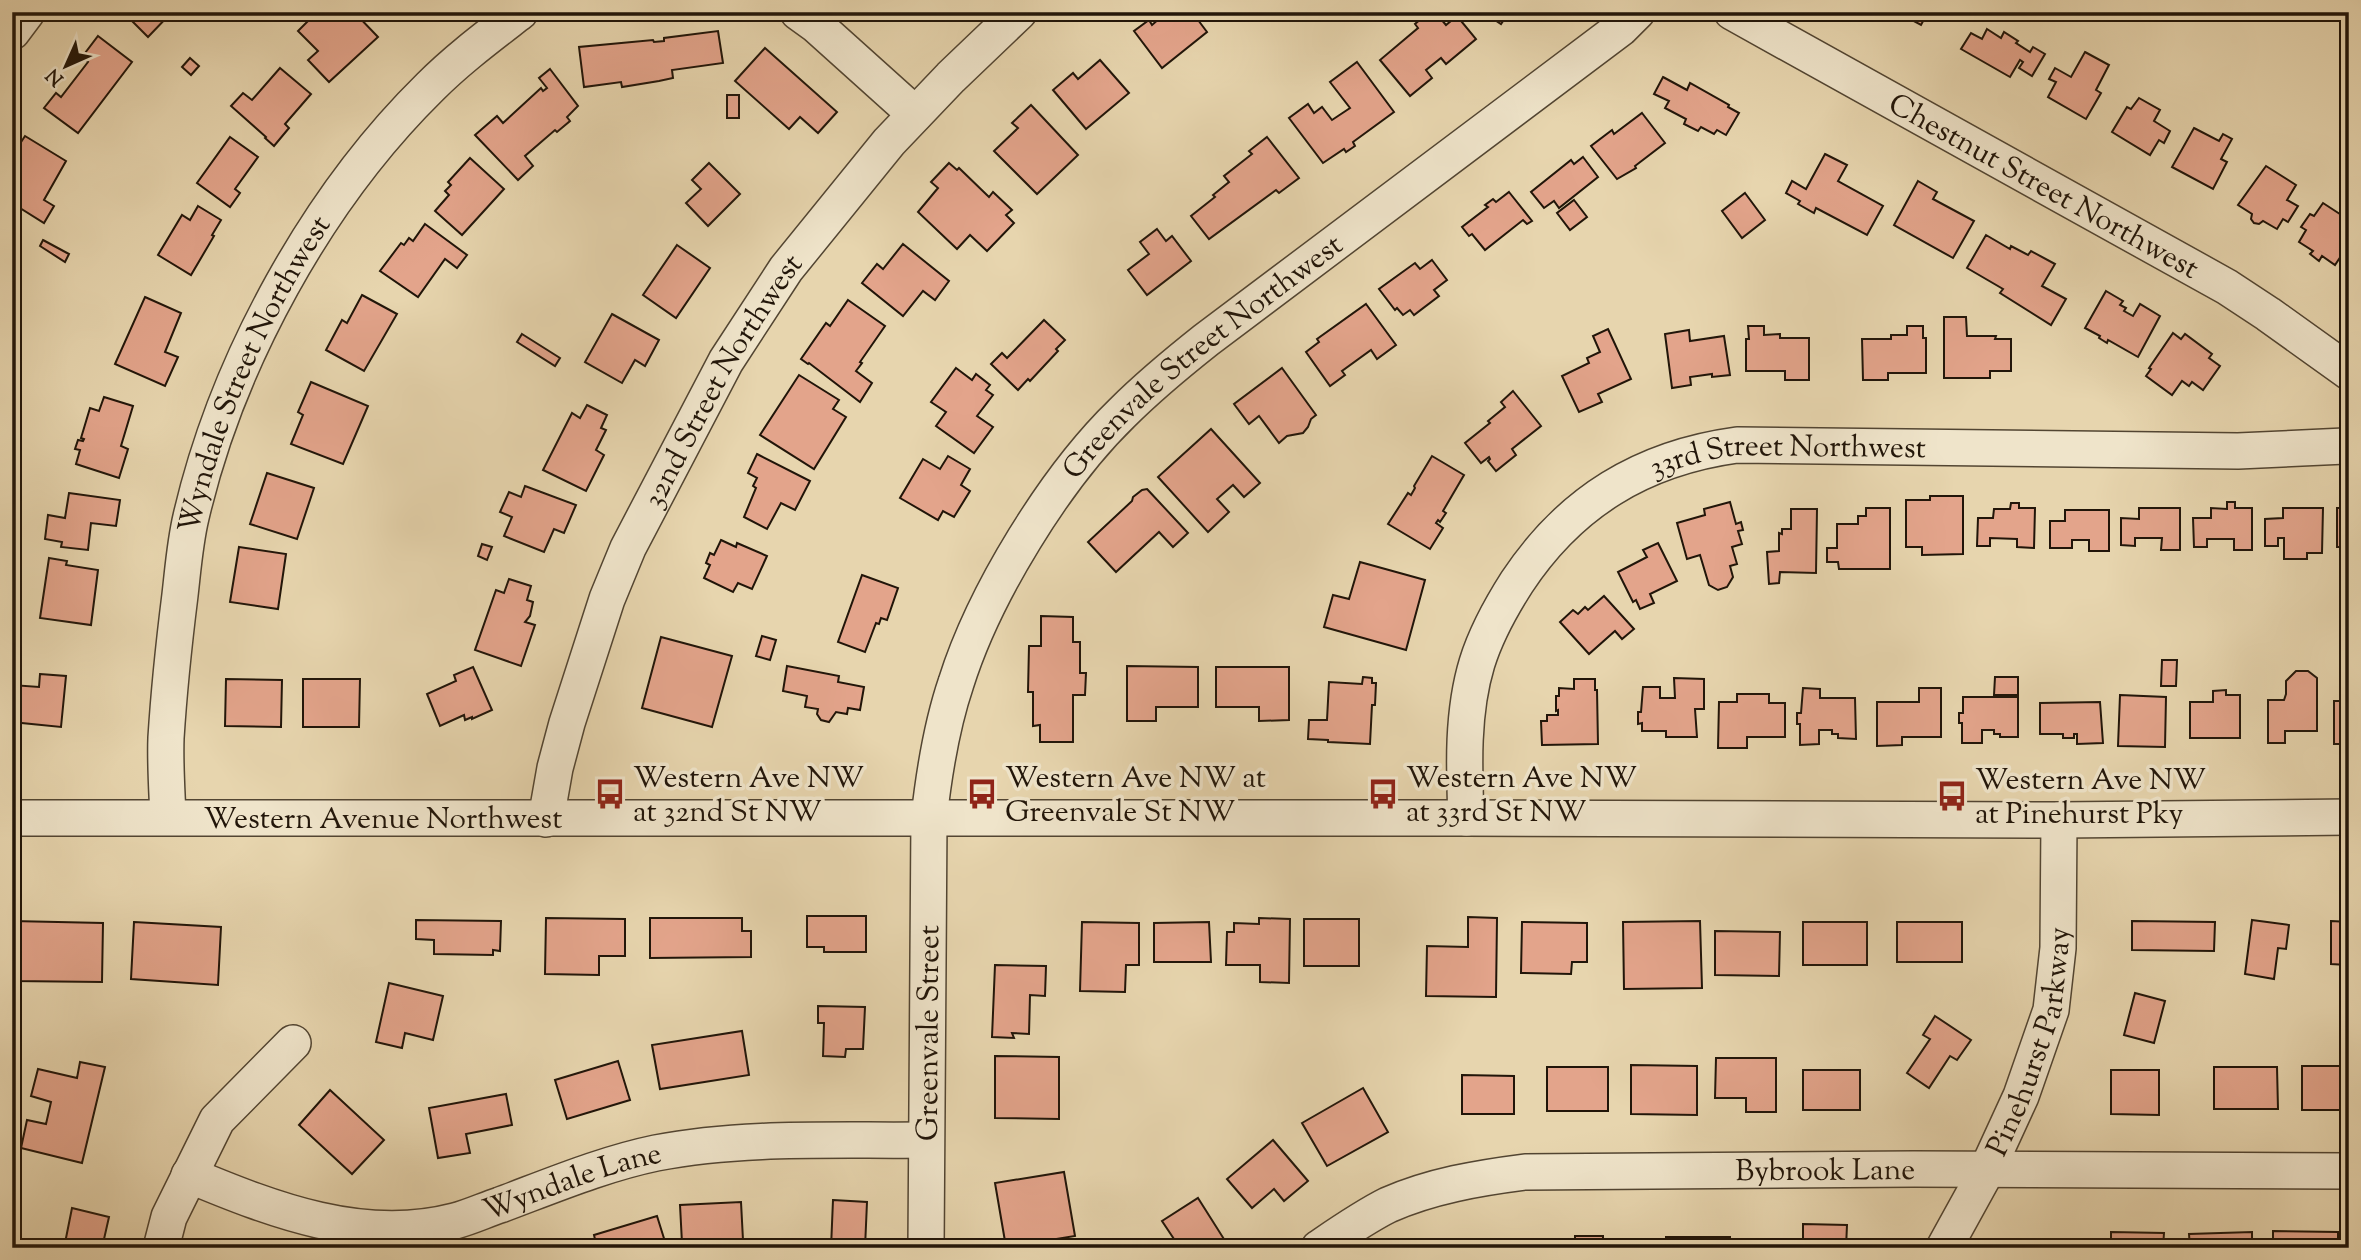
<svg xmlns="http://www.w3.org/2000/svg" width="2361" height="1260" font-family="'Sorts Mill Goudy',serif">
<style>
.building{fill:#e3a48b;stroke:#211509;stroke-width:2}
.lines{fill:none;stroke-linecap:round;stroke-linejoin:round}
.minor-casing{stroke:#524532;stroke-width:38}
.minor{stroke:#efe4ca;stroke-width:35}
.labels{text-anchor:middle;stroke-width:7;stroke-linejoin:round;paint-order:stroke}
.street-label{font-size:30px;fill:#211509;stroke:#efe4ca}
.poi-label{font-size:30px;fill:#211509;stroke:#efe4ca;text-anchor:start}
</style>
<rect width="100%" height="100%" fill="#e7d5ae"/>
<filter id="stains"><feTurbulence type="fractalNoise" baseFrequency=".00286" numOctaves="4"/><feColorMatrix values="0 0 0 0 .2 0 0 0 0 .09 0 0 0 0 .02 0 0 0 .5 -.17"/></filter>
<radialGradient id="worn" r=".72"><stop offset=".6" stop-color="#630" stop-opacity="0"/><stop offset="1" stop-color="#630" stop-opacity=".3"/></radialGradient>
<g class="building">
<polygon points="123,12 172,12 148,37"/>
<polygon points="317,12 354,12 378,37 329,82 308,60 318,51 298,31"/>
<polygon points="1167,12 1192,12 1207,32 1162,68 1134,31 1149,20 1152,25"/>
<polygon points="1429,12 1435,12 1446,25 1457,16 1476,39 1446,64 1441,58 1426,70 1432,78 1410,96 1380,60 1418,28 1415,24"/>
<polygon points="1483,12 1509,12 1501,24"/>
<polygon points="1897,12 1928,12 1921,25"/>
<polygon points="1987,29 2001,38 2004,32 2018,41 2016,43 2030,52 2033,47 2045,54 2032,76 2019,68 2023,62 2020,60 2010,77 1961,49 1971,33 1982,39"/>
<polygon points="718,31 723,63 672,70 673,78 659,81 622,87 621,82 584,87 579,47 653,40 654,42 664,41 664,38"/>
<polygon points="98,36 132,62 78,133 44,108 56,93 61,97 88,62 82,57"/>
<polygon points="765,48 837,112 818,133 800,117 789,129 735,81"/>
<polygon points="2085,52 2109,65 2096,90 2101,93 2086,119 2048,97 2056,82 2049,79 2055,68 2071,77"/>
<polygon points="190,58 199,66 191,75 182,67"/>
<polygon points="1100,60 1129,93 1086,129 1053,90 1073,73 1078,79"/>
<polygon points="1357,62 1394,112 1353,142 1355,146 1346,152 1344,149 1323,163 1289,118 1308,104 1314,113 1322,107 1332,120 1350,108 1330,82"/>
<polygon points="280,68 311,94 285,124 289,128 274,146 265,138 266,137 231,106 243,93 252,100"/>
<polygon points="550,69 578,106 567,117 570,121 557,132 555,130 525,156 533,166 518,180 475,135 497,116 503,123 541,88 543,91 547,88 539,78"/>
<polygon points="1663,77 1687,90 1690,83 1729,105 1728,107 1739,113 1726,135 1717,130 1714,134 1701,127 1698,131 1684,124 1686,119 1665,108 1669,101 1654,94"/>
<rect x="727" y="95" width="12" height="23"/>
<polygon points="2139,98 2160,110 2154,121 2170,131 2164,143 2159,140 2150,155 2112,132 2127,107 2131,109"/>
<polygon points="1031,105 1078,155 1037,194 994,151 1018,128 1012,123"/>
<polygon points="1642,113 1665,143 1635,166 1636,168 1617,179 1591,146 1612,130 1614,134"/>
<polygon points="2194,128 2219,141 2223,134 2232,139 2221,159 2227,162 2213,189 2172,167"/>
<polygon points="25,136 66,161 44,200 54,206 44,223 12,203 12,156"/>
<polygon points="230,137 258,157 235,189 240,193 230,207 197,183"/>
<polygon points="1267,137 1299,178 1279,193 1276,190 1209,239 1191,216 1215,197 1213,195 1229,182 1224,176 1252,154 1249,151"/>
<polygon points="1825,154 1847,165 1838,181 1883,206 1867,235 1816,208 1814,213 1798,204 1800,201 1786,193 1792,181 1806,189"/>
<polygon points="1583,157 1598,177 1559,208 1554,201 1544,208 1531,192 1571,160 1574,164"/>
<polygon points="470,158 504,189 462,235 435,211 449,195 445,191 451,185 448,182"/>
<polygon points="709,163 740,194 708,226 686,203 701,189 692,180"/>
<polygon points="949,163 957,170 959,168 989,197 993,192 1012,210 1006,215 1014,223 987,251 970,235 957,249 918,212 938,188 931,182"/>
<polygon points="2266,166 2296,185 2287,200 2298,206 2288,222 2283,219 2277,229 2263,221 2259,224 2254,223 2251,219 2252,214 2238,205"/>
<polygon points="1918,181 1937,192 1933,199 1974,221 1953,258 1894,225"/>
<polygon points="1509,192 1532,221 1527,224 1523,220 1485,250 1472,234 1469,236 1462,227 1488,207 1485,205 1493,199 1496,202"/>
<polygon points="1745,193 1765,220 1742,238 1722,211"/>
<polygon points="1574,200 1587,217 1570,230 1557,213"/>
<polygon points="2323,203 2349,220 2349,244 2335,265 2322,256 2319,261 2310,254 2313,251 2299,242 2306,230 2301,227 2310,214 2314,216"/>
<polygon points="198,206 221,220 212,235 214,236 191,275 158,255 182,215 190,220"/>
<polygon points="425,224 467,255 457,268 445,259 418,297 380,271 401,243 404,245 409,238 413,241"/>
<polygon points="1157,229 1166,241 1172,236 1191,261 1147,295 1128,270 1149,254 1140,242"/>
<polygon points="1986,235 2010,249 2011,246 2028,255 2031,251 2055,264 2042,286 2066,299 2051,325 2000,293 2003,289 1967,268"/>
<polygon points="43,240 69,254 65,262 40,246"/>
<polygon points="903,244 949,281 935,300 923,291 903,316 862,283 877,264 883,269"/>
<polygon points="677,245 710,268 676,318 643,295"/>
<polygon points="1432,260 1447,280 1434,290 1439,296 1414,315 1410,310 1403,315 1397,308 1395,310 1379,289 1415,263 1420,269"/>
<polygon points="2106,291 2123,301 2120,305 2126,308 2124,311 2133,316 2140,304 2160,316 2138,357 2108,340 2107,343 2099,338 2100,336 2085,328"/>
<polygon points="362,295 397,314 364,371 326,350 342,320 347,323"/>
<polygon points="145,297 181,313 165,352 178,357 165,386 115,364"/>
<polygon points="848,300 885,326 860,362 862,363 856,371 872,383 860,402 809,363 808,364 801,359 826,323 830,326"/>
<polygon points="1366,304 1396,345 1377,359 1371,350 1342,371 1345,375 1330,386 1306,352 1319,342 1317,339"/>
<polygon points="612,314 659,340 645,366 635,360 622,383 585,362"/>
<polygon points="1944,317 1966,317 1967,336 1996,336 1995,339 2011,339 2011,371 1990,371 1990,378 1944,378"/>
<polygon points="1044,320 1065,340 1056,349 1058,351 1030,381 1028,379 1018,390 991,364 1002,353 1007,358"/>
<polygon points="1748,326 1764,326 1764,335 1780,334 1780,338 1809,338 1809,380 1785,380 1785,371 1746,371 1746,339 1749,339"/>
<polygon points="1907,326 1923,326 1923,338 1926,338 1926,373 1888,373 1888,380 1863,380 1862,339 1891,339 1891,335 1907,335"/>
<polygon points="1608,329 1631,379 1598,394 1602,402 1579,412 1562,376 1589,363 1587,358 1600,352 1593,336"/>
<polygon points="1689,330 1690,341 1724,336 1730,375 1712,377 1712,374 1690,377 1691,385 1672,388 1665,334"/>
<polygon points="2173,333 2181,339 2185,334 2212,354 2209,358 2220,366 2203,390 2192,382 2189,386 2182,381 2172,395 2146,376 2151,369 2149,368"/>
<polygon points="522,334 560,358 555,366 517,342"/>
<polygon points="956,368 972,380 976,374 990,385 986,390 993,395 977,416 993,427 974,453 936,426 946,412 931,402"/>
<polygon points="1282,368 1316,415 1311,419 1308,427 1303,433 1287,436 1279,443 1259,416 1249,424 1234,404"/>
<polygon points="799,375 839,400 833,409 846,417 814,469 760,435"/>
<polygon points="311,382 368,406 343,464 291,444 303,415 298,412"/>
<polygon points="1513,391 1541,426 1512,449 1516,455 1496,471 1488,461 1490,459 1489,457 1481,463 1465,443 1490,423 1488,421 1505,407 1501,402"/>
<polygon points="104,397 133,406 121,446 128,449 119,478 76,464 80,450 75,449 78,440 83,441 84,439 81,438 90,408 99,411"/>
<polygon points="587,405 607,415 601,428 606,430 596,450 604,455 586,491 543,470 572,413 580,418"/>
<polygon points="1211,429 1260,483 1244,497 1233,485 1217,499 1229,512 1208,532 1158,477"/>
<polygon points="757,454 810,481 795,510 781,503 767,529 744,517 756,488 753,486 757,478 748,473"/>
<polygon points="948,456 970,469 961,485 970,491 954,517 943,511 938,520 900,498 923,459 940,469"/>
<polygon points="1432,456 1464,475 1443,511 1446,513 1440,522 1438,520 1436,523 1443,528 1430,549 1388,524 1408,493 1411,495 1415,488 1414,486"/>
<polygon points="267,473 314,488 297,539 250,524"/>
<polygon points="525,486 576,505 564,533 554,529 544,552 504,536 512,517 500,512 509,492 521,497"/>
<polygon points="1147,489 1188,533 1173,547 1159,532 1116,572 1088,542 1132,501 1133,497 1142,490"/>
<polygon points="69,493 120,500 116,526 91,523 88,550 61,547 62,542 45,539 48,515 65,518"/>
<polygon points="1930,496 1963,496 1963,554 1922,555 1922,547 1906,547 1906,500 1930,500"/>
<polygon points="1730,502 1736,524 1741,522 1743,530 1738,531 1742,544 1732,547 1737,564 1730,566 1733,577 1727,587 1718,590 1709,585 1700,555 1687,559 1677,523 1705,515 1704,509"/>
<polygon points="2227,502 2235,502 2235,508 2252,508 2252,550 2234,550 2234,539 2207,539 2207,547 2194,547 2193,518 2211,518 2211,508 2227,509"/>
<polygon points="2011,503 2019,503 2019,508 2035,508 2034,548 2017,547 2017,539 1990,538 1990,546 1977,546 1978,518 1993,518 1994,509 2010,509"/>
<polygon points="1866,508 1890,508 1890,569 1839,569 1838,562 1827,562 1827,548 1837,548 1837,524 1858,524 1858,516 1866,516"/>
<polygon points="2139,508 2180,508 2180,550 2161,550 2162,538 2135,538 2135,546 2121,545 2121,518 2139,519"/>
<polygon points="2283,508 2323,508 2322,553 2307,553 2307,559 2284,559 2284,538 2278,538 2278,546 2265,546 2265,519 2283,518"/>
<rect x="2337" y="508" width="12" height="39"/>
<polygon points="1791,509 1817,509 1816,573 1780,572 1779,583 1769,584 1767,552 1779,551 1779,533 1782,534 1782,529 1791,529"/>
<polygon points="2065,510 2109,510 2109,551 2089,551 2089,540 2072,540 2072,548 2050,548 2050,521 2065,521"/>
<polygon points="721,540 736,547 737,543 767,556 752,589 738,583 733,592 704,578 710,565 706,563 710,553 714,555"/>
<polygon points="1658,543 1677,581 1650,594 1654,603 1640,609 1636,600 1633,602 1618,572 1647,557 1643,550"/>
<polygon points="482,544 492,547 487,560 478,556"/>
<polygon points="239,547 286,554 278,609 230,602"/>
<polygon points="49,558 67,561 66,565 98,570 91,625 40,618"/>
<polygon points="1360,562 1425,580 1406,650 1324,627 1333,595 1349,599"/>
<polygon points="862,575 898,588 887,620 881,618 879,624 876,623 865,652 838,642"/>
<polygon points="509,579 531,586 527,600 533,602 530,616 525,622 535,625 521,666 475,650 496,590 504,593"/>
<polygon points="1604,596 1634,629 1622,639 1615,631 1589,654 1560,622 1573,610 1578,614 1585,607 1588,610"/>
<polygon points="1041,616 1073,617 1073,642 1080,642 1080,673 1086,673 1085,695 1073,695 1073,742 1040,742 1040,725 1033,726 1033,692 1028,692 1029,646 1041,646"/>
<polygon points="762,636 776,640 770,660 756,656"/>
<polygon points="661,637 732,656 712,727 642,708"/>
<polygon points="2162,660 2177,660 2176,686 2161,686"/>
<polygon points="787,666 839,676 838,682 864,687 860,710 848,708 847,714 836,712 829,722 821,720 817,714 818,709 805,707 807,696 783,691"/>
<polygon points="1127,666 1198,667 1198,707 1156,707 1156,721 1127,721"/>
<polygon points="473,667 492,710 472,719 472,717 465,720 464,715 440,726 427,694 456,681 454,675"/>
<polygon points="1216,667 1289,667 1289,720 1259,721 1259,707 1216,707"/>
<polygon points="2296,671 2308,671 2317,678 2317,731 2285,731 2285,743 2268,743 2268,700 2284,700 2286,694 2286,681"/>
<polygon points="40,674 66,676 61,727 12,722 12,685 39,687"/>
<polygon points="1363,677 1372,678 1372,683 1376,683 1375,705 1372,705 1370,744 1328,742 1328,740 1308,739 1309,720 1327,720 1329,682 1362,684"/>
<polygon points="1995,677 2018,677 2018,695 1994,695"/>
<polygon points="1674,678 1704,679 1704,709 1695,709 1697,737 1666,737 1666,731 1642,731 1642,723 1638,724 1638,712 1641,712 1643,687 1660,687 1660,698 1675,698"/>
<polygon points="226,679 282,680 281,727 225,726"/>
<polygon points="303,679 360,679 359,727 303,727"/>
<polygon points="1574,679 1595,679 1595,690 1597,690 1598,744 1542,745 1541,721 1547,721 1547,715 1558,715 1558,710 1556,711 1556,696 1559,696 1559,688 1574,689"/>
<polygon points="1803,688 1820,689 1820,698 1855,698 1856,739 1838,738 1838,734 1832,734 1832,730 1819,730 1819,744 1800,745 1800,724 1797,724 1797,713 1801,713"/>
<polygon points="1919,688 1941,688 1941,737 1902,737 1902,745 1877,746 1877,702 1919,702"/>
<polygon points="2226,690 2226,695 2240,695 2240,738 2190,738 2190,702 2213,702 2213,691"/>
<polygon points="2342,690 2349,690 2348,744 2334,744 2334,701 2342,701"/>
<polygon points="1737,694 1769,694 1769,703 1785,703 1785,737 1747,737 1747,748 1718,748 1719,702 1737,702"/>
<polygon points="2120,695 2166,697 2165,747 2118,746"/>
<polygon points="1963,697 2018,697 2018,737 2000,737 2000,734 1994,734 1994,730 1982,730 1982,743 1962,743 1962,723 1959,723 1959,713 1963,713"/>
<polygon points="2100,702 2103,743 2077,744 2077,734 2074,734 2074,738 2063,738 2063,734 2040,734 2040,703"/>
<polygon points="807,916 866,916 866,952 824,952 824,947 807,947"/>
<polygon points="1468,917 1497,918 1496,997 1426,996 1427,946 1468,947"/>
<polygon points="546,918 625,919 625,956 599,956 599,975 545,974"/>
<polygon points="650,918 742,918 742,931 751,931 751,957 650,958"/>
<polygon points="1259,918 1290,919 1289,983 1260,982 1260,965 1226,965 1227,932 1234,932 1234,923 1259,924"/>
<rect x="1304" y="919" width="55" height="47"/>
<polygon points="416,920 501,921 500,951 493,950 493,955 434,954 434,940 416,939"/>
<polygon points="2252,920 2289,925 2286,949 2278,948 2274,979 2245,974"/>
<polygon points="12,921 103,923 102,982 12,981"/>
<polygon points="1700,921 1702,988 1624,989 1623,922"/>
<polygon points="2132,921 2215,922 2214,951 2132,950"/>
<polygon points="2331,921 2349,922 2347,965 2331,964"/>
<polygon points="134,922 221,927 218,985 131,979"/>
<polygon points="1082,922 1139,923 1139,965 1126,965 1125,992 1080,991"/>
<polygon points="1209,922 1211,962 1154,962 1154,923"/>
<polygon points="1522,922 1587,923 1587,962 1572,962 1571,974 1521,973"/>
<rect x="1803" y="922" width="64" height="43"/>
<rect x="1897" y="922" width="65" height="40"/>
<polygon points="1715,931 1780,932 1779,976 1715,975"/>
<polygon points="995,965 1046,966 1045,996 1030,995 1029,1034 1012,1033 1014,1038 992,1037"/>
<polygon points="389,983 443,996 433,1040 405,1033 402,1048 376,1042"/>
<polygon points="2135,993 2165,1001 2154,1043 2124,1035"/>
<polygon points="818,1006 865,1007 863,1049 846,1049 845,1057 823,1056 824,1023 818,1023"/>
<polygon points="1935,1016 1971,1040 1957,1060 1950,1056 1929,1088 1907,1073 1930,1039 1923,1035"/>
<polygon points="742,1031 749,1075 660,1089 652,1045"/>
<polygon points="995,1056 1059,1057 1059,1119 995,1118"/>
<polygon points="1716,1058 1776,1058 1776,1112 1746,1112 1746,1098 1715,1098"/>
<polygon points="618,1061 630,1100 567,1119 555,1080"/>
<polygon points="80,1062 105,1067 82,1163 21,1148 27,1120 46,1124 51,1102 31,1096 38,1069 77,1078"/>
<polygon points="1631,1065 1697,1066 1697,1115 1631,1114"/>
<rect x="2302" y="1066" width="47" height="44"/>
<rect x="1547" y="1067" width="61" height="44"/>
<polygon points="2214,1067 2277,1067 2278,1109 2214,1109"/>
<rect x="1803" y="1070" width="57" height="40"/>
<polygon points="2111,1070 2159,1070 2159,1115 2111,1114"/>
<polygon points="1462,1075 1514,1076 1514,1114 1462,1114"/>
<polygon points="1363,1088 1388,1132 1327,1166 1302,1123"/>
<polygon points="330,1090 384,1140 352,1174 299,1125"/>
<polygon points="506,1094 512,1125 466,1134 470,1153 438,1158 429,1108"/>
<polygon points="1273,1140 1308,1181 1284,1201 1274,1189 1252,1208 1227,1179"/>
<polygon points="1064,1172 1075,1236 1006,1247 995,1183"/>
<polygon points="1198,1198 1229,1247 1227,1248 1180,1248 1162,1221"/>
<polygon points="833,1200 867,1202 865,1248 831,1248"/>
<polygon points="741,1202 743,1240 682,1243 680,1205"/>
<polygon points="72,1208 109,1217 102,1248 64,1248"/>
<polygon points="657,1216 667,1248 597,1248 594,1235"/>
<polygon points="1803,1224 1847,1225 1846,1248 1803,1248"/>
<polygon points="2273,1231 2338,1232 2338,1248 2273,1248"/>
<polygon points="2111,1232 2164,1233 2163,1248 2111,1248"/>
<polygon points="2252,1232 2252,1248 2190,1248 2189,1234"/>
<polygon points="1575,1236 1603,1236 1603,1248 1634,1248 1575,1248"/>
<rect x="1666" y="1237" width="64" height="11"/>
<polygon points="1502,1240 1503,1248 1471,1248 1471,1245"/>
</g>
<g class="lines">
<g class="minor-casing">
<g id="minor">
<polyline points="798,12 816,25 915,114"/>
<path id="s1" d="M1732,12l495,275 41,27 81,58"/>
<polyline points="12,32 27,12"/>
<path id="s2" d="M168,817c-1,-26 -3,-53 -2,-79 3,-48 8,-95 14,-143 3,-26 5,-53 11,-78 36,-155 126,-319 239,-430 28,-28 59,-51 90,-75"/>
<path id="s3" d="M12,818h1454l593,2 290,-3"/>
<path id="s4" d="M1466,818c-2,-51 -4,-106 11,-155 9,-29 24,-56 40,-81 53,-80 125,-124 220,-137l501,6 107,-5 4,-2"/>
<path id="s5" d="M546,819l9,-51 12,-45 40,-124 21,-51 98,-187 60,-92 103,-127 62,-65 68,-65"/>
<path id="s6" d="M189,1175c84,35 174,70 266,46 15,-4 30,-11 45,-16 51,-19 103,-41 156,-52 88,-17 181,-12 270,-13"/>
<polyline points="161,1248 169,1217 217,1120 293,1043"/>
<path id="s7" d="M926,1248l3,-430c5,-45 12,-91 27,-135 28,-89 99,-205 166,-270 26,-26 55,-50 84,-73l415,-312 16,-16"/>
<path id="s8" d="M1319,1248c22,-15 45,-31 69,-43 43,-19 90,-27 137,-33l389,-3 435,2"/>
<path id="s9" d="M1944,1248l43,-78 34,-74 30,-86 7,-62 1,-128"/>
</g>
</g>
<use href="#minor" class="minor"/>
</g>
<defs>
<g id="bus-bare" transform="scale(2.415)"><path d="M-5-6H5V4H4V6H2V4H-2V6H-4V4H-5ZM-3.5-4V0h7V-4ZM-3.5 1.2v1.5H-2V1.2ZM2 1.2v1.5H3.5V1.2Z" fill="#8f2418" stroke="#efe4ca" stroke-width="2.5" paint-order="stroke"/></g>
</defs>
<g fill-rule="evenodd">
<use href="#bus-bare" x="610" y="794"/>
<use href="#bus-bare" x="982" y="794"/>
<use href="#bus-bare" x="1383" y="794"/>
<use href="#bus-bare" x="1952" y="796"/>
</g>
<g class="labels">
<g class="street-label">
<text dy="10" stroke="none"><textPath href="#s1" startOffset="357">Chestnut Street Northwest</textPath></text>
<text dy="10" stroke="none"><textPath href="#s7" startOffset="985">Greenvale Street Northwest</textPath></text>
<text dy="10" stroke="none"><textPath href="#s2" startOffset="458">Wyndale Street Northwest</textPath></text>
<text dy="10" stroke="none"><textPath href="#s5" startOffset="476">32nd Street Northwest</textPath></text>
<text dy="10" stroke="none"><textPath href="#s4" startOffset="564">33rd Street Northwest</textPath></text>
<text dy="10" stroke="none"><textPath href="#s3" startOffset="371">Western Avenue Northwest</textPath></text>
<text dy="10" stroke="none"><textPath href="#s7" startOffset="215">Greenvale Street</textPath></text>
<text dy="10" stroke="none"><textPath href="#s9" startOffset="226">Pinehurst Parkway</textPath></text>
<text dy="10" stroke="none"><textPath href="#s8" startOffset="523">Bybrook Lane</textPath></text>
<text dy="10" stroke="none"><textPath href="#s6" startOffset="399">Wyndale Lane</textPath></text>
</g>
<g class="poi-label">
<text x="633" y="787">Western Ave NW<tspan x="633" dy="34">at 32nd St NW</tspan></text>
<text x="1005" y="787">Western Ave NW at<tspan x="1005" dy="34">Greenvale St NW</tspan></text>
<text x="1406" y="787">Western Ave NW<tspan x="1406" dy="34">at 33rd St NW</tspan></text>
<text x="1975" y="789">Western Ave NW<tspan x="1975" dy="34">at Pinehurst Pky</tspan></text>
</g>
</g>
<rect width="2361" height="1260" fill="none" stroke="#e7d5ae" stroke-width="42"/>
<rect x="14" y="14" width="2333" height="1232" fill="none" stroke="#211509" stroke-width="3.5"/>
<rect x="21" y="21" width="2319" height="1218" fill="none" stroke="#211509" stroke-width="2"/>
<g transform="translate(66 66) rotate(225)" stroke="#efe4ca" stroke-width="5" paint-order="stroke">
<path d="M0-5L12 26L0 18L-12 26Z" fill="#211509"/>
<text y="-10" font-size="19" font-weight="bold" text-anchor="middle" fill="#211509">N</text>
</g>
<rect width="100%" height="100%" filter="url(#stains)"/>
<rect width="100%" height="100%" fill="url(#worn)"/>
</svg>
